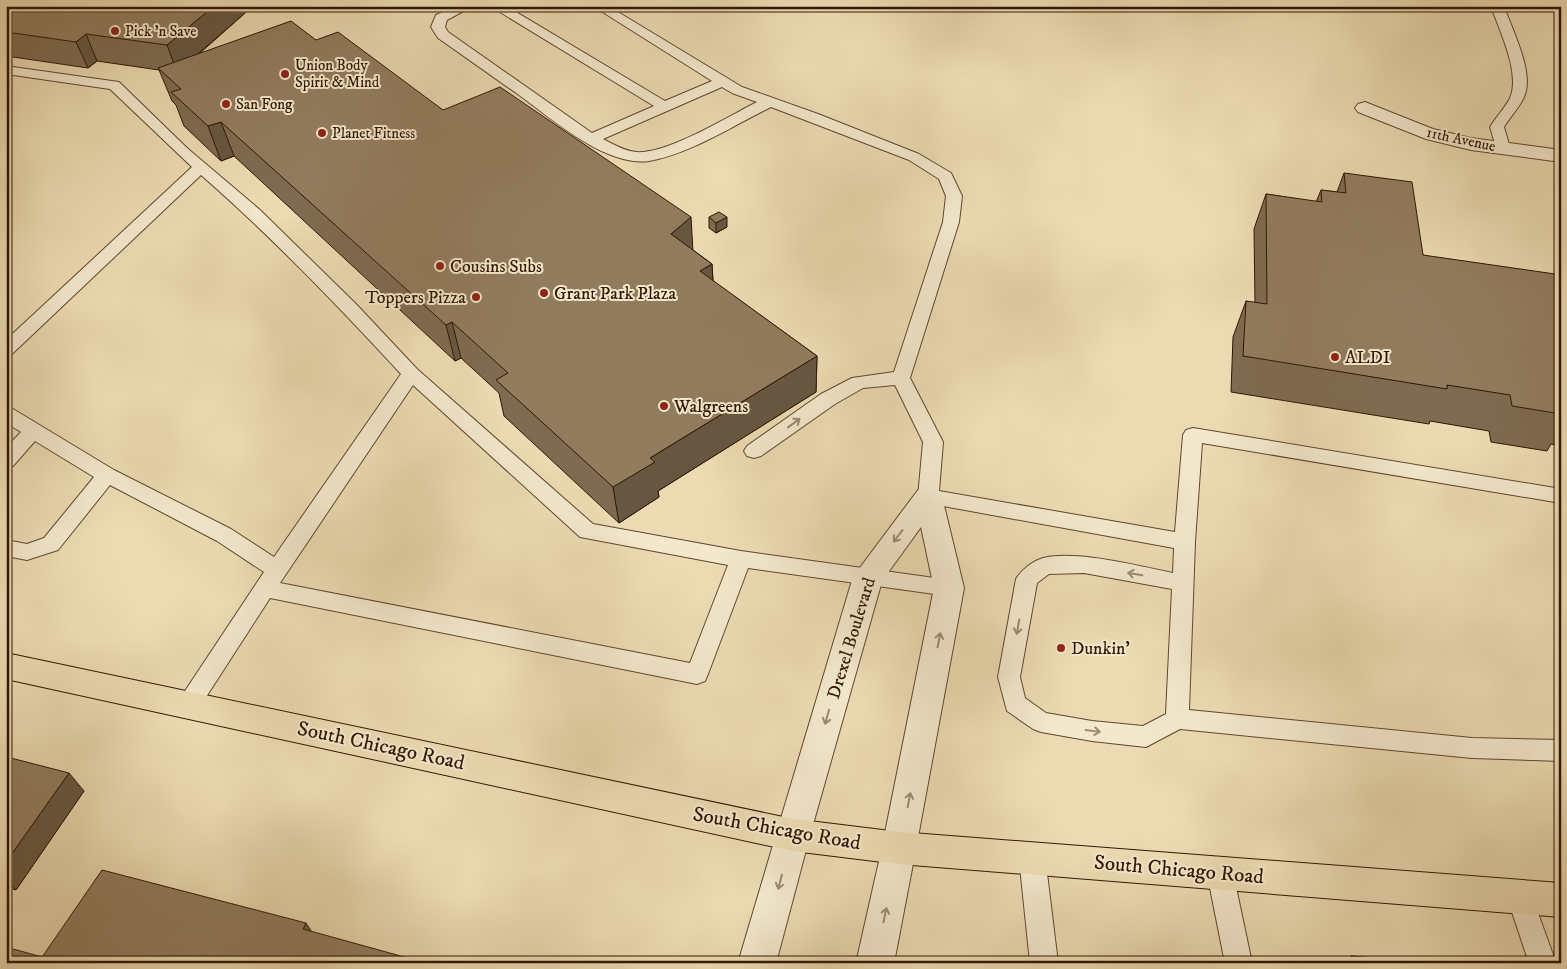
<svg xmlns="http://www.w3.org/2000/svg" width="1567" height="969" font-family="'IM FELL DW Pica',serif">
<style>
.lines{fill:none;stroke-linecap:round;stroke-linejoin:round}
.service-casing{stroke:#60472e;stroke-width:2}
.minor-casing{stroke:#60472e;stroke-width:2}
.tertiary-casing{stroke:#60472e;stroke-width:2}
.primary-casing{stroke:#311602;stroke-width:2}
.service{fill:#f3e8cd;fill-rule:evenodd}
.minor{fill:#f3e8cd;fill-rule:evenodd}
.tertiary{fill:#f3e8cd;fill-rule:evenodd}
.primary{fill:#ecdbb2;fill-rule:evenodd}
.wall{fill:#7e6b51;stroke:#311602}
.shaded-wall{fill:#665742;stroke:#311602}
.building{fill:#927c5e;stroke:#311602}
.oneway{stroke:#9c8a72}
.poi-dot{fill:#8f2418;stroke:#f3e8cd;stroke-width:2}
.labels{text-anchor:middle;stroke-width:4;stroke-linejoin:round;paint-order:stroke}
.far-poi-label{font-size:15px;fill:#311602;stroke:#f3e8cd;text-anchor:start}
.far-street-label{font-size:15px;fill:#311602;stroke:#f3e8cd}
.poi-label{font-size:18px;fill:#311602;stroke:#f3e8cd;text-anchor:start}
.street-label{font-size:18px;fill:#311602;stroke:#f3e8cd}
.near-street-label{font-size:21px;fill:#311602;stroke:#f3e8cd}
</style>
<rect width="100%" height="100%" fill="#ecdbb2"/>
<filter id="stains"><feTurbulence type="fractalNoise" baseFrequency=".004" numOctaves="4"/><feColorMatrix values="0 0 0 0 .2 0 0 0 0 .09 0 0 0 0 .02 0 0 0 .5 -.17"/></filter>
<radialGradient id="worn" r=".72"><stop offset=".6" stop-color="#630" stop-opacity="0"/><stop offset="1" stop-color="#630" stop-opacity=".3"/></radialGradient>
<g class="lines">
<g class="service-casing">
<g id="service">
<path d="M456,6h17l-26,14 -2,7 3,5 144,101 62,-27 -164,-100h16l159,95 47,-20 -119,-75h15l134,81 76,27 101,40 32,19 11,23 -3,26 -49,156 33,64 -4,49 236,41 8,-97 3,-5 7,-2 368,61v14l-359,-60 -7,99 -6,168 283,28 89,2v21l-89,-3 -292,-29 -34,18 -54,-6 -51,-9 -8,-3 -26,-18 -9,-34 18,-98c5,-9 17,-18 27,-21 34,-8 95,8 130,15l1,-25 -253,-46 -3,-5 5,-55 -28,-57 -32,3 -28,16 -74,52 -7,2 -7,-2 -3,-5 3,-5 74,-52 31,-16 42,-6 49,-150 3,-26 -7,-17 -30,-19 -138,-53c-37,18 -81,47 -122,54 -43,6 -97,-42 -130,-66 -27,-19 -54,-38 -81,-57l-7,-11 5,-12zM722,87l10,6 25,9c-28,14 -91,53 -121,50 -12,-1 -23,-8 -33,-13zM1084,573l88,16 -6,125 -23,12 -51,-5 -46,-8 -21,-15 -5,-21 17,-94 12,-9z"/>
<path d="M1491,6h13c8,24 31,67 20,91 -5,11 -14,20 -20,30l6,21 -3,3h-10l-7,-24c6,-10 15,-19 20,-29 11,-25 -11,-68 -19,-92z"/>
<path d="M6,66l113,16 68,66 73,62 96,94 61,65 176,155 148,27 208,29 8,2 3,6 -3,6 -8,2 -201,-28 -40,106 -3,7 -8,3 -427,-86 -73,113 -8,3 -8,-3 -4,-7 4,-7 83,-125 -47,-31 -107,-56 -52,65 -31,10 -21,-4v-16l21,4 17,-6 50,-61 -59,-36 -22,25 -7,2v-20l15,-16 -15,-9v-15l7,1 101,61 117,59 43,28 127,-183c-64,-69 -129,-137 -200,-199l-189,179 -6,2v-16l186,-173 -82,-78 -104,-15zM413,385l167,152 148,28 -38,98 -410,-80z"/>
<polygon points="1032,845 1041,849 1045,857 1058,963 1030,963 1019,857 1023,849"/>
<polygon points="1220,861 1229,864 1233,873 1252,963 1225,963 1207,873 1211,864"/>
<polygon points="1520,885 1529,888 1556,963 1529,963 1507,897 1511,888"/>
</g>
</g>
<g class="minor-casing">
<g id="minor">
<polygon points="1365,102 1433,129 1471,138 1561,150 1561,162 1471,150 1426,139 1358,112 1355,108 1358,104"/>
<polygon points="928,487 938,490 942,497 964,588 916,848 911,859 899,864 887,859 882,848 934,588 921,527 882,581 810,835 805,846 793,851 781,846 776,835 853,577 918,490"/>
</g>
</g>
<g class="tertiary-casing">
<g id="tertiary">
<polygon points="793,819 805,824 810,835 776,963 738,963 776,835 781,824"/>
<polygon points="899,832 911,837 916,848 894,963 856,963 882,848 887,837"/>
</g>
</g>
<g class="primary-casing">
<polygon id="primary" points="6,653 793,819 899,832 1561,883 1561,917 899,864 793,851 6,679"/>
</g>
<use href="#service" class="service"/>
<use href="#minor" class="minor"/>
<use href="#tertiary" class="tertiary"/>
<use href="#primary" class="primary"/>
</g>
<g class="wall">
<polygon points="6,6 253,6 199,54 316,40 443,110 693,250 712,264 713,281 817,356 816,392 658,491 659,497 619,523 504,416 499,393 461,358 455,361 234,156 221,161 184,126 176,105 172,101 159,70 97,61 88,68 6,56"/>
<polygon points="1344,173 1423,255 1561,298 1561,446 1551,444 1547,451 1491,442 1489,431 1430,421 1429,424 1231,392 1233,337 1246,301 1255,303 1254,229 1266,194 1316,202 1321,190 1337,192"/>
<polygon points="709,217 727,227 716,233 709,228"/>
<polygon points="6,758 84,791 16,890 6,887"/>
<polygon points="1351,956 1432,963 1346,963"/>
</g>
<g class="shaded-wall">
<polygon points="214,6 253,6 177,72 167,45"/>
<polygon points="86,34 97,61 88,68 76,42"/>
<polygon points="221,122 234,156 221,161 208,126"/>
<polygon points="691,217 693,252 671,234"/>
<polygon points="727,217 727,227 716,233 716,223"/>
<polygon points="712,264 714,300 700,271"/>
<polygon points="452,322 461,358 455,361 446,325"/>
<polygon points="817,356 816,392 658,491 659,497 619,523 613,487 650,458"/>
<polygon points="69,773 84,791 16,890 6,880 6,862"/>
<polygon points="306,923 325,952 303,929"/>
</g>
<g class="building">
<polygon points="6,6 214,6 167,45 86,34 76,42 6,32"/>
<polygon points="291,21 316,40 338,32 443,110 500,87 691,217 671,234 712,264 700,271 817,356 650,458 655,462 613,487 496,380 508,373 452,322 446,325 221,122 208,126 171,92 181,89 158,68"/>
<polygon points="1344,173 1412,182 1423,255 1555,274 1561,298 1561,414 1512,406 1510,395 1447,385 1447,389 1243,356 1246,301 1267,304 1266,194 1322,202 1321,190 1346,193"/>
<polygon points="719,212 727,217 716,223 709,217"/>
<polygon points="7,757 69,773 6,862 6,758"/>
<polygon points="102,870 306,923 303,929 426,963 38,963"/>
<polygon points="6,947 42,957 38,963 6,963"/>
<polygon points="1351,956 1432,963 1353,963"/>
<polygon points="440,959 455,963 437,963"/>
</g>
<defs><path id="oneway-shaft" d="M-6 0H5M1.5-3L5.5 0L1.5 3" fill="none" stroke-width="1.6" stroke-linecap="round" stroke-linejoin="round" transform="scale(1.25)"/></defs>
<g class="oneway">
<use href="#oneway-shaft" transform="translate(794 423) rotate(-36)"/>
<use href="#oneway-shaft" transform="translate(898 536) rotate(127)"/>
<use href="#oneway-shaft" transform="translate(1135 574) rotate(-170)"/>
<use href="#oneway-shaft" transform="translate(1018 627) rotate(100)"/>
<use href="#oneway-shaft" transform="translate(939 640) rotate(-79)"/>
<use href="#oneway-shaft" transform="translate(827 717) rotate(106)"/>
<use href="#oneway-shaft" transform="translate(1093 731) rotate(8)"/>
<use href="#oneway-shaft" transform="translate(909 800) rotate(-79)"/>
<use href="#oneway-shaft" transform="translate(780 882) rotate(105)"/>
<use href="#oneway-shaft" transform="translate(885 915) rotate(-78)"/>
</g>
<g class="poi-dot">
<circle cx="115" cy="31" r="5"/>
<circle cx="285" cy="74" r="5"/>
<circle cx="226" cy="104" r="5"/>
<circle cx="322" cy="133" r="5"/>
<circle cx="440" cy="266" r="5"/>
<circle cx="544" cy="293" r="5"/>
<circle cx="476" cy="297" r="5"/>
<circle cx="1335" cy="357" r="5"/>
<circle cx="664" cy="406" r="5"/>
<circle cx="1061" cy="648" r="5"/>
</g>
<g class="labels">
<g class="far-poi-label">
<text x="125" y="36">Pick 'n Save</text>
<text x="295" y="70">Union Body<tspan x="295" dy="17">Spirit &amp; Mind</tspan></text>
<text x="236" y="109">San Fong</text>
<text x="332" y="138">Planet Fitness</text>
</g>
<g class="far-street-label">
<text transform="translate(1461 139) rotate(12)" y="5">11th Avenue</text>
</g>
<g class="poi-label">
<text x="450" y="272">Cousins Subs</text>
<text x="554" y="299">Grant Park Plaza</text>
<text x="466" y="303" text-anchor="end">Toppers Pizza</text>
<text x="1345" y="363">ALDI</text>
<text x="674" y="412">Walgreens</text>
<text x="1071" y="654">Dunkin'</text>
</g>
<g class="street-label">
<text transform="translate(851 638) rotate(-73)" y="6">Drexel Boulevard</text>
</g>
<g class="near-street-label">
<text transform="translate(381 745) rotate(12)" y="7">South Chicago Road</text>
<text transform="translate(777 828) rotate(10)" y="7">South Chicago Road</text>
<text transform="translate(1179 869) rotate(5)" y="7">South Chicago Road</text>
</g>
</g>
<rect width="1567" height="969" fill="none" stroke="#ecdbb2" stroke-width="25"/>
<rect x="8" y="8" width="1552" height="954" fill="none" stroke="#311602" stroke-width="2.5"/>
<rect x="12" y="12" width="1542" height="944" fill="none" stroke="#311602"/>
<rect width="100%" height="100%" filter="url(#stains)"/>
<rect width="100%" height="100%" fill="url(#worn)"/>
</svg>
